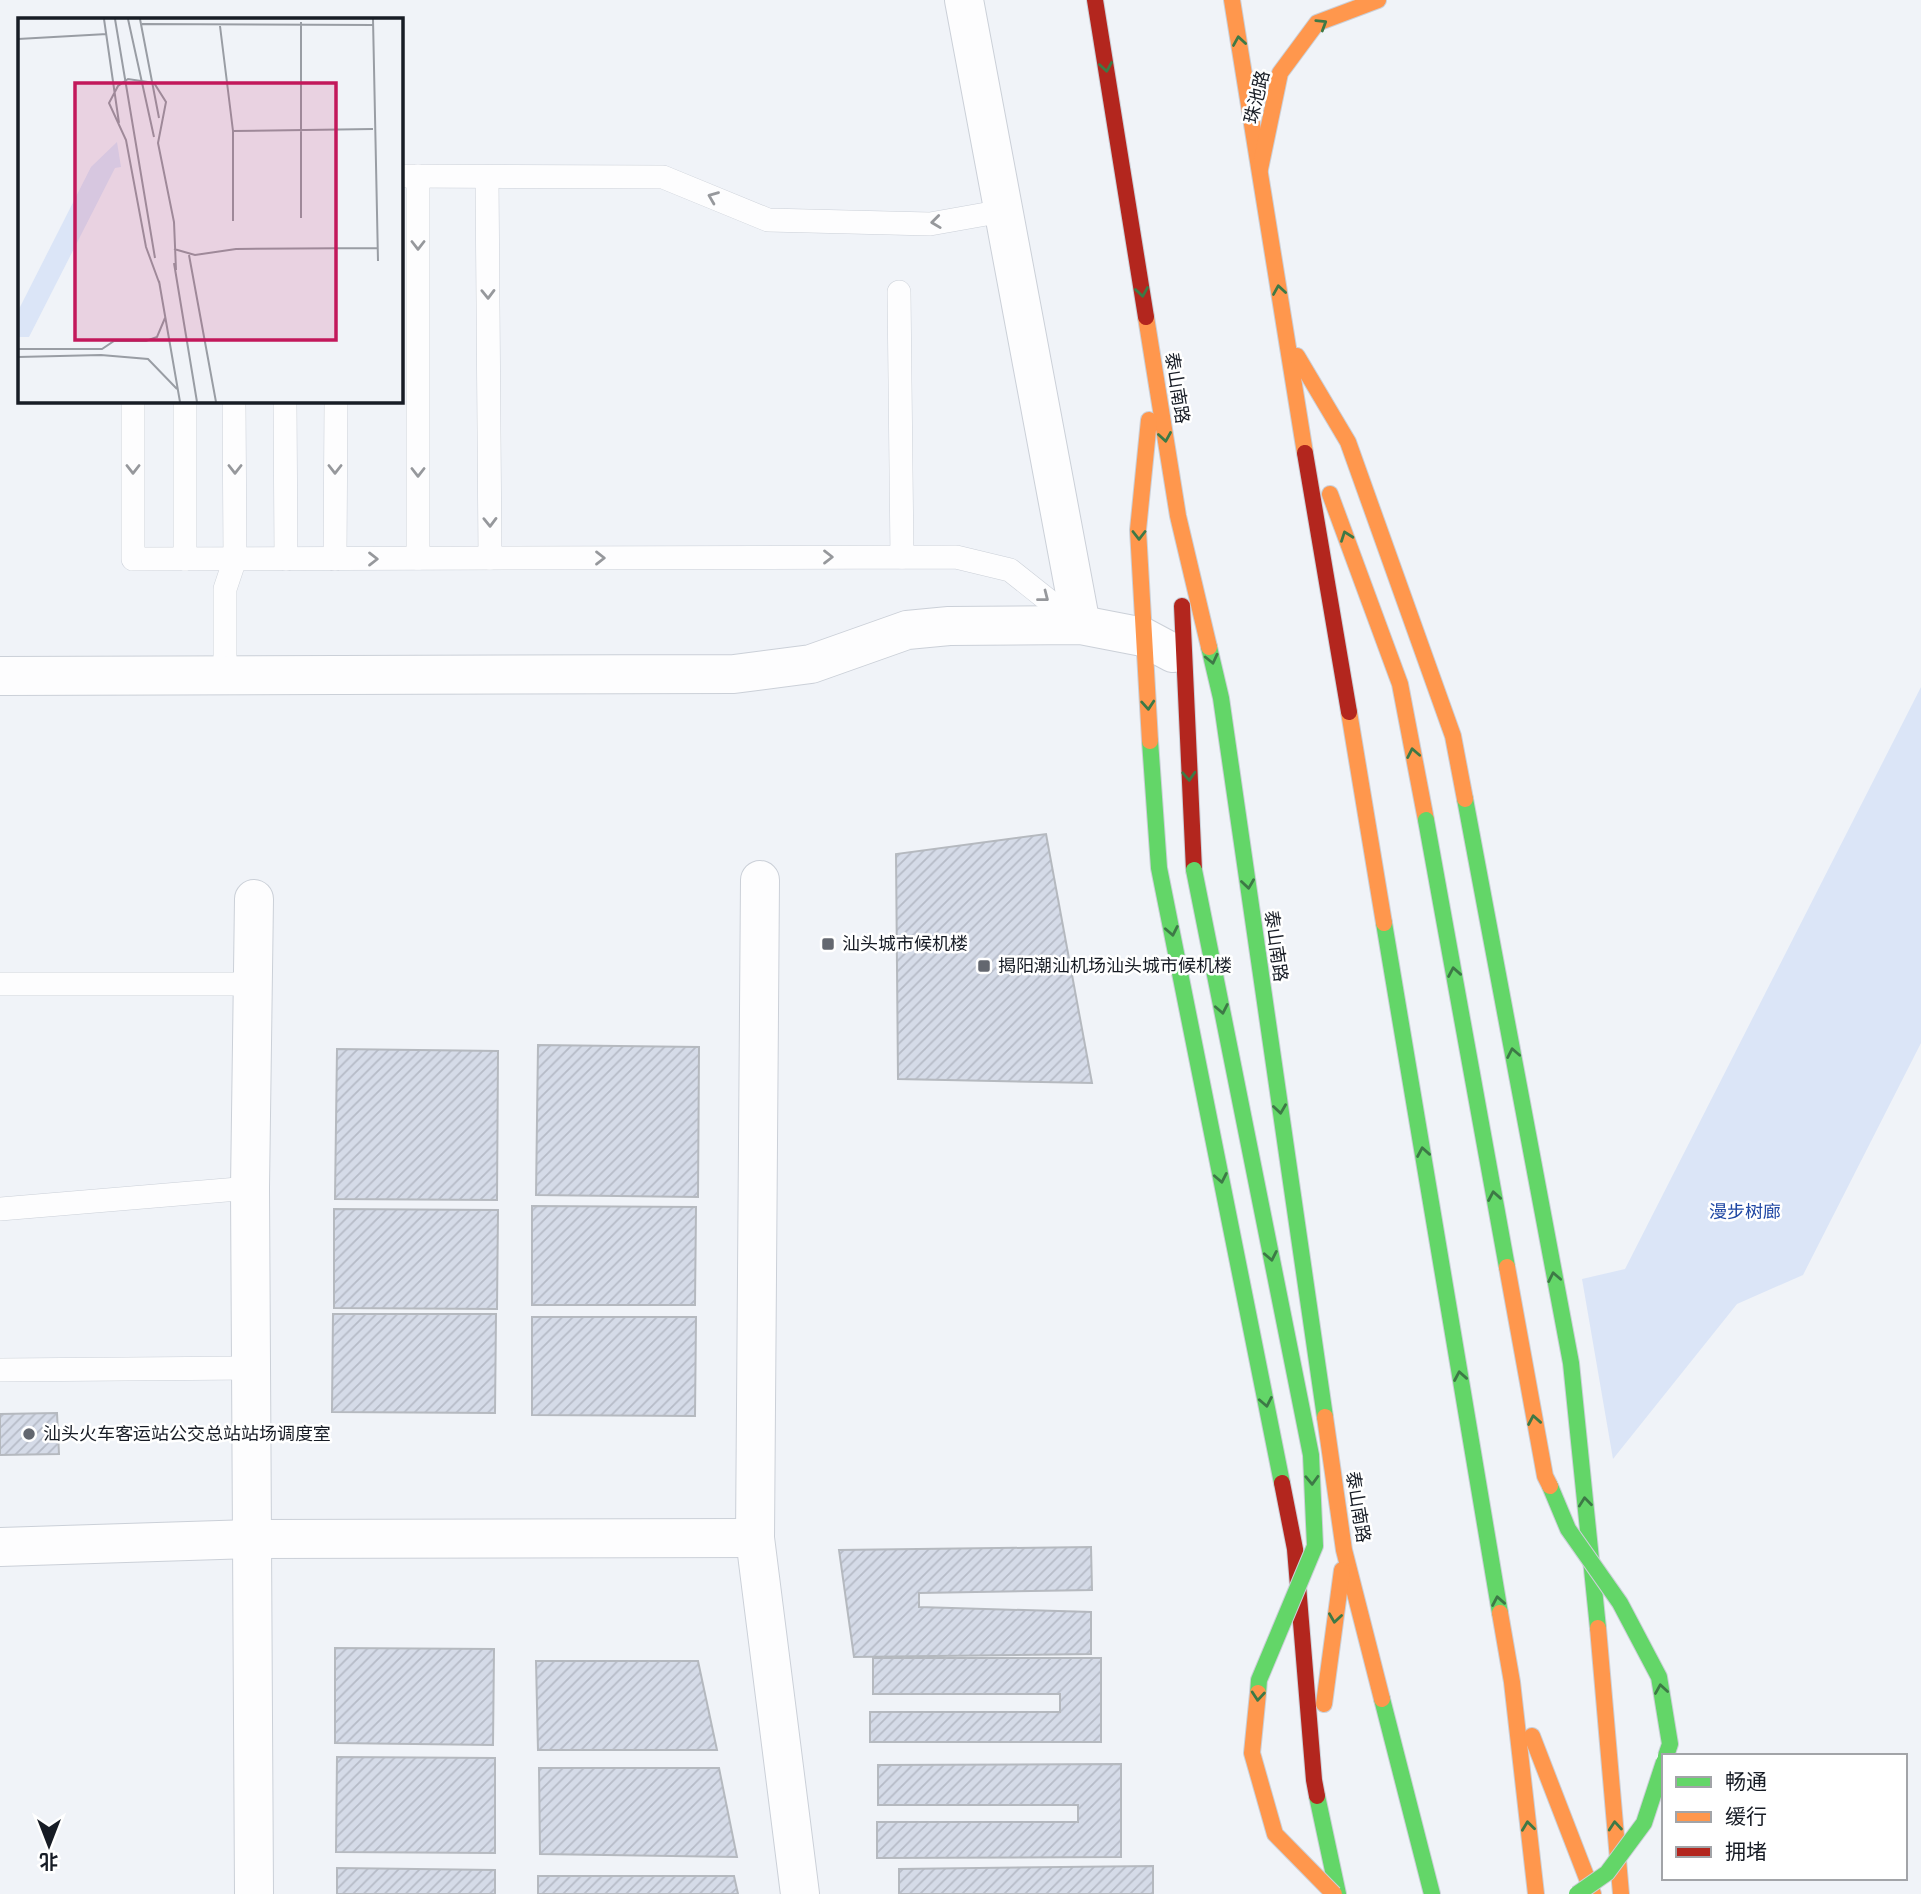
<svg xmlns="http://www.w3.org/2000/svg" width="1921" height="1894" font-family="Raleway,'Noto Sans SC',sans-serif">
<style>
.green{fill:#dbe5f7}
.building{fill:url(#building-hatch);stroke:#b5b9bf;stroke-width:2}
.lines{fill:none;stroke-linecap:round;stroke-linejoin:round}
.lane-casing{stroke:#cbd0d8;stroke-width:24}
.street-casing{stroke:#cbd0d8;stroke-width:40}
.fast-casing{stroke:#cbd0d8;stroke-width:18}
.slow-casing{stroke:#cbd0d8;stroke-width:18}
.jam-casing{stroke:#cbd0d8;stroke-width:18}
.lane{stroke:#fdfdfe;stroke-width:23}
.street{stroke:#fdfdfe;stroke-width:38}
.fast{stroke:#63d668;stroke-width:16}
.slow{stroke:#ff974d;stroke-width:16}
.jam{stroke:#b3261e;stroke-width:16}
.fast-bridge-casing{stroke:#cbd0d8;stroke-width:18;stroke-linecap:butt}
.slow-bridge-casing{stroke:#cbd0d8;stroke-width:18;stroke-linecap:butt}
.fast-bridge{stroke:#63d668;stroke-width:16}
.slow-bridge{stroke:#ff974d;stroke-width:16}
.oneway{stroke:#3d7946}
.oneway2{stroke:#96989c}
.poi-dot{fill:#63676f;stroke:#fff;stroke-width:2.5}
.labels{text-anchor:middle;stroke-width:5;stroke-linejoin:round;paint-order:stroke}
.street-label{font-size:18px;fill:#171c25;stroke:#fff}
.poi-label{font-size:18px;fill:#171c25;stroke:#fff;text-anchor:start}
.park-label{font-size:18px;fill:#2048a4;stroke:#fff}
.inset-road{fill:none;stroke:#999da4;stroke-width:2}
.view{fill:#c2185b;fill-opacity:0.15;stroke:#c2185b;stroke-width:3.5}
.inset-edge{fill:none;stroke:#171c25;stroke-width:3.5}
</style>
<defs>
<pattern id="building-hatch" width="6" height="6" patternUnits="userSpaceOnUse" patternTransform="scale(1.75)"><rect width="6" height="6" fill="#d5dbe8"/><path d="M-1 1l2-2M0 6l6-6M5 7l2-2" fill="none" stroke="#b6bbc7"/></pattern>
</defs>
<rect width="100%" height="100%" fill="#f0f3f8"/>
<polygon class="green" points="1921,687 1921,1043 1803,1275 1737,1304 1613,1459 1582,1279 1625,1269"/>
<g class="building">
<polygon points="1046,834 1092,1083 898,1079 896,854"/>
<polygon points="538,1045 699,1047 698,1197 536,1195"/>
<polygon points="337,1049 498,1051 497,1200 335,1199"/>
<polygon points="532,1206 696,1207 695,1305 532,1305"/>
<polygon points="334,1209 498,1210 497,1309 334,1308"/>
<polygon points="333,1314 496,1314 495,1413 332,1412"/>
<polygon points="532,1317 696,1317 695,1416 532,1415"/>
<polygon points="57,1413 59,1454 0,1455 0,1414"/>
<polygon points="1091,1547 1092,1590 919,1593 919,1607 1091,1612 1091,1654 854,1657 839,1550"/>
<polygon points="335,1648 494,1649 493,1745 335,1743"/>
<polygon points="873,1658 1101,1658 1101,1742 870,1742 870,1712 1060,1712 1060,1694 873,1694"/>
<polygon points="536,1661 698,1661 717,1750 538,1750"/>
<polygon points="337,1757 495,1758 495,1853 336,1852"/>
<polygon points="1121,1764 1121,1857 877,1858 877,1822 1078,1822 1078,1805 878,1805 878,1765"/>
<polygon points="539,1768 719,1768 737,1857 540,1854"/>
<polygon points="1153,1866 1153,1894 899,1894 899,1869"/>
<polygon points="337,1868 495,1870 495,1894 337,1894"/>
<polygon points="538,1876 734,1876 738,1894 538,1894"/>
</g>
<g class="lines">
<g class="lane-casing">
<g id="lane">
<polyline points="401,176 663,177 768,220 930,224 1003,211"/>
<polyline points="418,176 418,558"/>
<polyline points="487,177 490,558"/>
<polyline points="899,292 902,557"/>
<polyline points="133,401 133,559 956,557 1010,570 1078,624"/>
<polyline points="185,401 185,559"/>
<polyline points="285,401 286,559"/>
<polyline points="335,559 336,401"/>
<polyline points="225,675 225,589 235,559 234,401"/>
<polyline points="0,984 253,984"/>
<polyline points="0,1209 250,1188"/>
<polyline points="0,1370 251,1368"/>
</g>
</g>
<g class="street-casing">
<g id="street">
<polyline points="964,0 1081,625"/>
<polyline points="0,676 734,674 811,664 907,630 949,626 1081,625 1143,637 1173,653"/>
<polyline points="760,880 755,1538 800,1894"/>
<polyline points="0,1547 251,1539 755,1538"/>
<polyline points="254,1894 250,1188 254,899"/>
</g>
</g>
<g class="fast-casing">
<g id="fast">
<polyline points="1209,647 1221,698 1325,1417"/>
<polyline points="1150,741 1159,868 1282,1483"/>
<polyline points="1465,799 1571,1363 1598,1628"/>
<polyline points="1384,923 1500,1613"/>
<polyline points="1382,1699 1432,1894"/>
<polyline points="1317,1796 1338,1894"/>
</g>
</g>
<g class="slow-casing">
<g id="slow">
<polyline points="1232,0 1305,453"/>
<polyline points="1260,169 1280,73 1317,23 1378,0"/>
<polyline points="1146,317 1178,516 1209,647"/>
<polyline points="1297,356 1348,442 1453,736 1465,799"/>
<polyline points="1149,420 1138,530 1150,741"/>
<polyline points="1330,494 1400,684 1426,820"/>
<polyline points="1349,712 1384,923"/>
<polyline points="1325,1417 1344,1550 1382,1699"/>
<polyline points="1500,1613 1512,1682 1536,1894"/>
<polyline points="1598,1628 1621,1894"/>
<polyline points="1324,1704 1342,1570"/>
<polyline points="1532,1736 1593,1894"/>
</g>
</g>
<g class="jam-casing">
<g id="jam">
<polyline points="1095,0 1146,317"/>
<polyline points="1305,453 1349,712"/>
<polyline points="1182,606 1194,870"/>
<polyline points="1282,1483 1295,1549 1314,1780 1317,1796"/>
</g>
</g>
<use href="#lane" class="lane"/>
<use href="#street" class="street"/>
<use href="#fast" class="fast"/>
<use href="#slow" class="slow"/>
<use href="#jam" class="jam"/>
<g class="fast-bridge-casing">
<g id="fast-bridge">
<polyline points="1426,820 1507,1267"/>
<polyline points="1194,870 1311,1455 1315,1546 1259,1680 1258,1693"/>
<polyline points="1550,1486 1568,1529 1620,1603 1659,1677 1670,1744 1666,1756"/>
<polyline points="1577,1894 1607,1873 1644,1823 1664,1762"/>
</g>
</g>
<g class="slow-bridge-casing">
<g id="slow-bridge">
<polyline points="1507,1267 1545,1476 1550,1486"/>
<polyline points="1258,1693 1252,1753 1275,1834 1334,1894"/>
</g>
</g>
<use href="#fast-bridge" class="fast-bridge"/>
<use href="#slow-bridge" class="slow-bridge"/>
</g>
<defs><path id="oneway-chevron" d="M-2-3.5L2.5 0L-2 3.5" fill="none" stroke-width="1.6" stroke-linecap="round" stroke-linejoin="round" transform="scale(1.75)"/></defs>
<g class="oneway">
<use href="#oneway-chevron" transform="translate(1322 24) rotate(-32)"/>
<use href="#oneway-chevron" transform="translate(1239 41) rotate(-99)"/>
<use href="#oneway-chevron" transform="translate(1106 67) rotate(81)"/>
<use href="#oneway-chevron" transform="translate(1279 290) rotate(-99)"/>
<use href="#oneway-chevron" transform="translate(1142 292) rotate(81)"/>
<use href="#oneway-chevron" transform="translate(1165 437) rotate(81)"/>
<use href="#oneway-chevron" transform="translate(1139 535) rotate(90)"/>
<use href="#oneway-chevron" transform="translate(1346 536) rotate(-110)"/>
<use href="#oneway-chevron" transform="translate(1212 659) rotate(77)"/>
<use href="#oneway-chevron" transform="translate(1148 705) rotate(86)"/>
<use href="#oneway-chevron" transform="translate(1413 753) rotate(-101)"/>
<use href="#oneway-chevron" transform="translate(1189 776) rotate(87)"/>
<use href="#oneway-chevron" transform="translate(1248 884) rotate(82)"/>
<use href="#oneway-chevron" transform="translate(1172 931) rotate(79)"/>
<use href="#oneway-chevron" transform="translate(1454 972) rotate(-100)"/>
<use href="#oneway-chevron" transform="translate(1222 1009) rotate(79)"/>
<use href="#oneway-chevron" transform="translate(1513 1053) rotate(-101)"/>
<use href="#oneway-chevron" transform="translate(1280 1109) rotate(82)"/>
<use href="#oneway-chevron" transform="translate(1423 1152) rotate(-100)"/>
<use href="#oneway-chevron" transform="translate(1221 1178) rotate(79)"/>
<use href="#oneway-chevron" transform="translate(1494 1196) rotate(-100)"/>
<use href="#oneway-chevron" transform="translate(1271 1256) rotate(79)"/>
<use href="#oneway-chevron" transform="translate(1554 1277) rotate(-101)"/>
<use href="#oneway-chevron" transform="translate(1460 1376) rotate(-100)"/>
<use href="#oneway-chevron" transform="translate(1266 1402) rotate(79)"/>
<use href="#oneway-chevron" transform="translate(1534 1420) rotate(-100)"/>
<use href="#oneway-chevron" transform="translate(1312 1480) rotate(88)"/>
<use href="#oneway-chevron" transform="translate(1585 1502) rotate(-96)"/>
<use href="#oneway-chevron" transform="translate(1498 1601) rotate(-100)"/>
<use href="#oneway-chevron" transform="translate(1335 1618) rotate(98)"/>
<use href="#oneway-chevron" transform="translate(1661 1689) rotate(-99)"/>
<use href="#oneway-chevron" transform="translate(1258 1696) rotate(95)"/>
<use href="#oneway-chevron" transform="translate(1528 1826) rotate(-97)"/>
<use href="#oneway-chevron" transform="translate(1615 1826) rotate(-95)"/>
</g>
<g class="oneway2">
<use href="#oneway-chevron" transform="translate(713 197) rotate(-158)"/>
<use href="#oneway-chevron" transform="translate(936 222) rotate(173)"/>
<use href="#oneway-chevron" transform="translate(418 245) rotate(90)"/>
<use href="#oneway-chevron" transform="translate(488 294) rotate(89)"/>
<use href="#oneway-chevron" transform="translate(133 469) rotate(90)"/>
<use href="#oneway-chevron" transform="translate(235 469) rotate(90)"/>
<use href="#oneway-chevron" transform="translate(335 469) rotate(90)"/>
<use href="#oneway-chevron" transform="translate(418 472) rotate(90)"/>
<use href="#oneway-chevron" transform="translate(490 522) rotate(89)"/>
<use href="#oneway-chevron" transform="translate(828 557)"/>
<use href="#oneway-chevron" transform="translate(600 558)"/>
<use href="#oneway-chevron" transform="translate(373 559)"/>
<use href="#oneway-chevron" transform="translate(1044 597) rotate(38)"/>
</g>
<g class="poi-dot">
<rect x="821" y="937" width="14" height="14" rx="3.5"/>
<rect x="977" y="959" width="14" height="14" rx="3.5"/>
<circle cx="29" cy="1434" r="7"/>
</g>
<g class="labels">
<g class="street-label">
<text transform="translate(1257 97) rotate(-76)" y="6">珠池路</text>
<text transform="translate(1177 388) rotate(81)" y="6">泰山南路</text>
<text transform="translate(1276 946) rotate(82)" y="6">泰山南路</text>
<text transform="translate(1358 1507) rotate(81)" y="6">泰山南路</text>
</g>
<g class="poi-label">
<text x="842" y="950">汕头城市候机楼</text>
<text x="998" y="972">揭阳潮汕机场汕头城市候机楼</text>
<text x="43" y="1440">汕头火车客运站公交总站站场调度室</text>
</g>
<g class="park-label">
<text x="1745" y="1218">漫步树廊</text>
</g>
</g>
<g transform="translate(18 18)">
<rect width="385" height="385" fill="#f0f3f8"/>
<path d="M99,124l4,25 -6,1 -86,169h-11v-26l73,-144z" fill="#dbe5f7"/>
<path class="inset-road" d="M86,1l15,104M97,1l40,239M110,1l26,118M122,1l19,99M355,1l5,242M283,4v196M124,6l231,1M202,8l13,105v90M0,21l89,-5M215,113l140,-2M156,231l21,6 41,-6 142,-1M171,237l27,147M156,245l23,139M141,263l21,121M142,267l-14,-38 -20,-107 -17,-37 9,-17 10,-7 26,4 12,19 -8,41 16,79 2,48M0,331h84l12,-8h32l11,-4 8,-19M0,339l83,-2 47,4 29,30"/>
<path class="view" d="M57,65h261v257h-261z"/>
<rect width="385" height="385" class="inset-edge"/>
</g>
<rect x="1662" y="1754" width="245" height="126" fill="#ffffff" stroke="#a2a4a8" stroke-width="2"/>
<rect x="1676" y="1777" width="35" height="10" fill="#63d668" stroke="#a2a4a8" stroke-width="2"/>
<text x="1725" y="1789" font-size="21" fill="#171c25">畅通</text>
<rect x="1676" y="1812" width="35" height="10" fill="#ff974d" stroke="#a2a4a8" stroke-width="2"/>
<text x="1725" y="1824" font-size="21" fill="#171c25">缓行</text>
<rect x="1676" y="1847" width="35" height="10" fill="#b3261e" stroke="#a2a4a8" stroke-width="2"/>
<text x="1725" y="1859" font-size="21" fill="#171c25">拥堵</text>
<g transform="translate(49 1845) rotate(180)" stroke="#ffffff" stroke-width="5" paint-order="stroke">
<path d="M0-5L12 26L0 18L-12 26Z" fill="#171c25"/>
<text y="-10" font-size="19" font-weight="bold" text-anchor="middle" fill="#171c25">北</text>
</g>
</svg>
